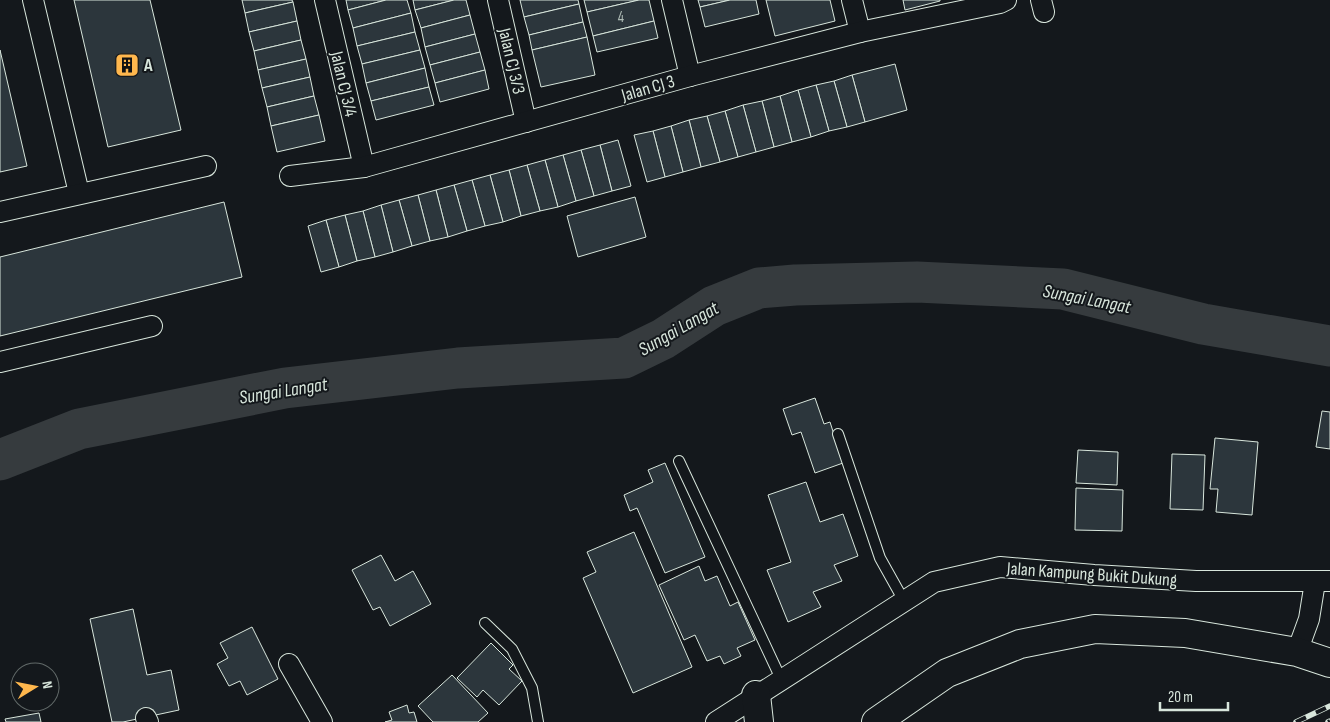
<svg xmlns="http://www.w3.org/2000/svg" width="1330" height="722" font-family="'Sofia Sans Condensed',sans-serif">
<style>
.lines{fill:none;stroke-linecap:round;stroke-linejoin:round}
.river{stroke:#363b3e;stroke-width:41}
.building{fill:#2c363c;stroke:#d8e6dc}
.lane-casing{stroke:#d8e6dc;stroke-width:12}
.street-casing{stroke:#d8e6dc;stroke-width:22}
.highway-casing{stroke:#d8e6dc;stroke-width:30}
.lane{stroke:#14181c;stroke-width:10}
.street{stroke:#14181c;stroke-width:20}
.highway{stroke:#14181c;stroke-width:28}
.rail-casing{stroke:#d8e6dc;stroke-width:5.5}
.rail{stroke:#14181c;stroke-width:4;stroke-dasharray:11;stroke-linecap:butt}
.labels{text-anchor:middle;stroke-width:4;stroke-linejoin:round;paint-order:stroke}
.number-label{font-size:15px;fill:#adbab4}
.street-label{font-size:18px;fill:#d8e6dc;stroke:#14181c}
.poi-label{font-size:18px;font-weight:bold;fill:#d8e6dc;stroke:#14181c;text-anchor:start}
.water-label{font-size:19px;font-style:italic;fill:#d8e6dc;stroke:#14181c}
</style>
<rect width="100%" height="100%" fill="#14181c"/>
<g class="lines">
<polyline class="river" points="0,460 79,429 285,388 458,368 624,358 663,339 714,306 759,288 795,285 917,282 1063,289 1203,324 1330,346"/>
</g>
<g class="building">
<polygon points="74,0 150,0 181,130 108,147"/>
<polygon points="242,0 292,0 293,2 245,13"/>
<polygon points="346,0 386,0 348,10"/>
<polygon points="386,0 407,0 411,13 353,28 348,10"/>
<polygon points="413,0 454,0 415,10"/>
<polygon points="454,0 466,0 470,15 421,28 415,10"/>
<polygon points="520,0 578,0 579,4 524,17"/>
<polygon points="584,0 639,0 587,12"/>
<polygon points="639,0 649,0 654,21 593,36 587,12"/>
<polygon points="698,0 730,0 700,7"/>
<polygon points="730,0 756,0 759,14 705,27 700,7"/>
<polygon points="766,0 830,0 835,21 775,36"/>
<polygon points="903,0 940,0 940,1 905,10"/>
<polygon points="293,2 297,21 249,32 245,13"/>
<polygon points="579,4 583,22 529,35 524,17"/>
<polygon points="411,13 415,32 357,46 353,28"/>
<polygon points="470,15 475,34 425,47 421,28"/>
<polygon points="297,21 301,40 254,51 249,32"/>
<polygon points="654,21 658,38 597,52 593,36"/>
<polygon points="583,22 587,37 532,50 529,35"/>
<polygon points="415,32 420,50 362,64 357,46"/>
<polygon points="475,34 480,52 430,65 425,47"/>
<polygon points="587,37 595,75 541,87 532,50"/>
<polygon points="301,40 306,59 258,70 254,51"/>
<polygon points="0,50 27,166 0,172"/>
<polygon points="420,50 425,68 366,83 362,64"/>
<polygon points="480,52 485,70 435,83 430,65"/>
<polygon points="306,59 310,77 262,88 258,70"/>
<polygon points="895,64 907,110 865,122 852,75"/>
<polygon points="425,68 429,87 371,101 366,83"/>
<polygon points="485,70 489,89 440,102 435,83"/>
<polygon points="852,75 865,122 847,127 834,81"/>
<polygon points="310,77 314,96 267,107 262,88"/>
<polygon points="834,81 847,127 829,131 816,85"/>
<polygon points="816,85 829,131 811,137 798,90"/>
<polygon points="429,87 434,105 376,120 371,101"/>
<polygon points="798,90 811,137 792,142 780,96"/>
<polygon points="314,96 319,115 271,126 267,107"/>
<polygon points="780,96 792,142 774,147 762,101"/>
<polygon points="762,101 774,147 756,152 743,105"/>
<polygon points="743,105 756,152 738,157 725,111"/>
<polygon points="725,111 738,157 720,162 707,116"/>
<polygon points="319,115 325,141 277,152 271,126"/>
<polygon points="707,116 720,162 701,167 689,120"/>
<polygon points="689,120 701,167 683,172 671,126"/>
<polygon points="671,126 683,172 665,177 653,131"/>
<polygon points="653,131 665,177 647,182 634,135"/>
<polygon points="618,140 631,186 612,191 600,145"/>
<polygon points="600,145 612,191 594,196 581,150"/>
<polygon points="581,150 594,196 576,201 563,155"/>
<polygon points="563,155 576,201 558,207 545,160"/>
<polygon points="545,160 558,207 540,211 527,165"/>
<polygon points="527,165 540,211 521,216 509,170"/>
<polygon points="509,170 521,216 503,222 490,175"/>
<polygon points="490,175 503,222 485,226 472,180"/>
<polygon points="472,180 485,226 467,231 454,185"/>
<polygon points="454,185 467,231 448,237 436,190"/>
<polygon points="436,190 448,237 430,241 418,195"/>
<polygon points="418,195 430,241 412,246 399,200"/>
<polygon points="635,197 646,237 578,257 567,216"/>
<polygon points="399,200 412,246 393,252 381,205"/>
<polygon points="224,202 242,277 0,336 0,257"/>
<polygon points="381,205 393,252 375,257 363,211"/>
<polygon points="363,211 375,257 357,261 345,215"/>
<polygon points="345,215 357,261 339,267 326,220"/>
<polygon points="326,220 339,267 321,272 308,226"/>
<polygon points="815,398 824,424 830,422 843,463 815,473 801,432 792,435 783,409"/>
<polygon points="1322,411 1330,412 1330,449 1316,447"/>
<polygon points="1215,438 1258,442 1252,515 1216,512 1218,489 1210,489"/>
<polygon points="1078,450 1118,452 1117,485 1076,483"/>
<polygon points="1172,454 1205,455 1203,510 1170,509"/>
<polygon points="665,463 705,557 665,573 637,508 630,511 624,495 653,482 648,470"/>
<polygon points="806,482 820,522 843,514 858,556 834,565 842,581 813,592 821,607 788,622 767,570 791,562 768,495"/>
<polygon points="1076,488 1123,490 1122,531 1075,530"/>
<polygon points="634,532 692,667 633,693 583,578 596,572 587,552"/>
<polygon points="381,555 395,581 413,571 431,604 390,626 380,607 373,610 352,570"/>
<polygon points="699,566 705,581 717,576 730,606 738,602 755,640 737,648 741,656 724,664 720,656 707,661 695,635 684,640 659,585"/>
<polygon points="133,609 147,675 171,670 179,710 123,722 112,722 90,619"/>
<polygon points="252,627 278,679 247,695 240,681 229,686 217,664 228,658 220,643"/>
<polygon points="491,643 513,665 509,669 522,681 499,705 483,690 477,697 457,678"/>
<polygon points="452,675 488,713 478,722 433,722 418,706"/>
<polygon points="407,705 409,713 414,712 417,722 385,722 392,720 389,712"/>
<polygon points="39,713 41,722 6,722 5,719"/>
</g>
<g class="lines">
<g class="lane-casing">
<g id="lane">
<polyline points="838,434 880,558 904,601"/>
<polyline points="679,461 781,679"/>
<polyline points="485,623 512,649 532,688 538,722"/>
</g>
</g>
<g class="street-casing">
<g id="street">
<polyline points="33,0 79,193"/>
<polyline points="325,0 364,167"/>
<polyline points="498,0 526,122"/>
<polyline points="672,0 690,76"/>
<polyline points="852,0 860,32"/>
<polyline points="1041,0 1044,12"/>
<polyline points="290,176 364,167 690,76 860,32 1000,3 1006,0"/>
<polyline points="0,212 206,166"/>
<polyline points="0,362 152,326"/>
<polyline points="1297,652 1309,619 1315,582"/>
<polyline points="289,664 322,722"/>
<polyline points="146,718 148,722"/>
<polyline points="716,722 934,582 1000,567 1094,575 1196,581 1330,581"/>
</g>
</g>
<g class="highway-casing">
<g id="highway">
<polyline points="756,695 759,722"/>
<polyline points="876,722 947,673 1020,644 1095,629 1185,633 1297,652 1330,663"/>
</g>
</g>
<use href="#lane" class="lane"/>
<use href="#street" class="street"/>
<use href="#highway" class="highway"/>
<g class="rail-casing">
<g id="rail">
<polyline points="1296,722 1330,706"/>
<polyline points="1328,722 1330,721"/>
</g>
</g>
<use href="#rail" class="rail"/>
</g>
<defs>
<g id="building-square" transform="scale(1.25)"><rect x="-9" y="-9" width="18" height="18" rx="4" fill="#ffb74d" stroke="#14181c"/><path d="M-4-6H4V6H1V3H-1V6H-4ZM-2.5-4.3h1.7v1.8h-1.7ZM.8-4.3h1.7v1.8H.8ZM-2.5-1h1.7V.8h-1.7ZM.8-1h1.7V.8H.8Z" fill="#111"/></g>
</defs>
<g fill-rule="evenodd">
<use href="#building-square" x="127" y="65"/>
</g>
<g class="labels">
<g class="number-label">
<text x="621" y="22">4</text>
</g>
<g class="street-label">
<text transform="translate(512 61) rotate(77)" y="6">Jalan CJ 3/3</text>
<text transform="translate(344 84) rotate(77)" y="6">Jalan CJ 3/4</text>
<text transform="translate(648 88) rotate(-16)" y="6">Jalan CJ 3</text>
<text transform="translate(1092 574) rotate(4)" y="6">Jalan Kampung Bukit Dukung</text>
</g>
<g class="poi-label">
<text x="144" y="71">A</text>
</g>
<g class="water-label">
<text transform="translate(1087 298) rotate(11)" y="7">Sungai Langat</text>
<text transform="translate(678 328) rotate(-30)" y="7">Sungai Langat</text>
<text transform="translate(283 390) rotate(-9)" y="7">Sungai Langat</text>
</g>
</g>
<g transform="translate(35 687) rotate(80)"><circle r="24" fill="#14181c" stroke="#626a69"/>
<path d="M0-4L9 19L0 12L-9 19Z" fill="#ffb74d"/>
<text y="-8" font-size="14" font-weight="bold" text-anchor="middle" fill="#d8e6dc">N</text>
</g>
<path d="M1160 702v8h68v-8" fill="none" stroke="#d8e6dc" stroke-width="2.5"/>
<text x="1168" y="702" font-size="15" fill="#d8e6dc" stroke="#14181c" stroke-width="4" paint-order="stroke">20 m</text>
</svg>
